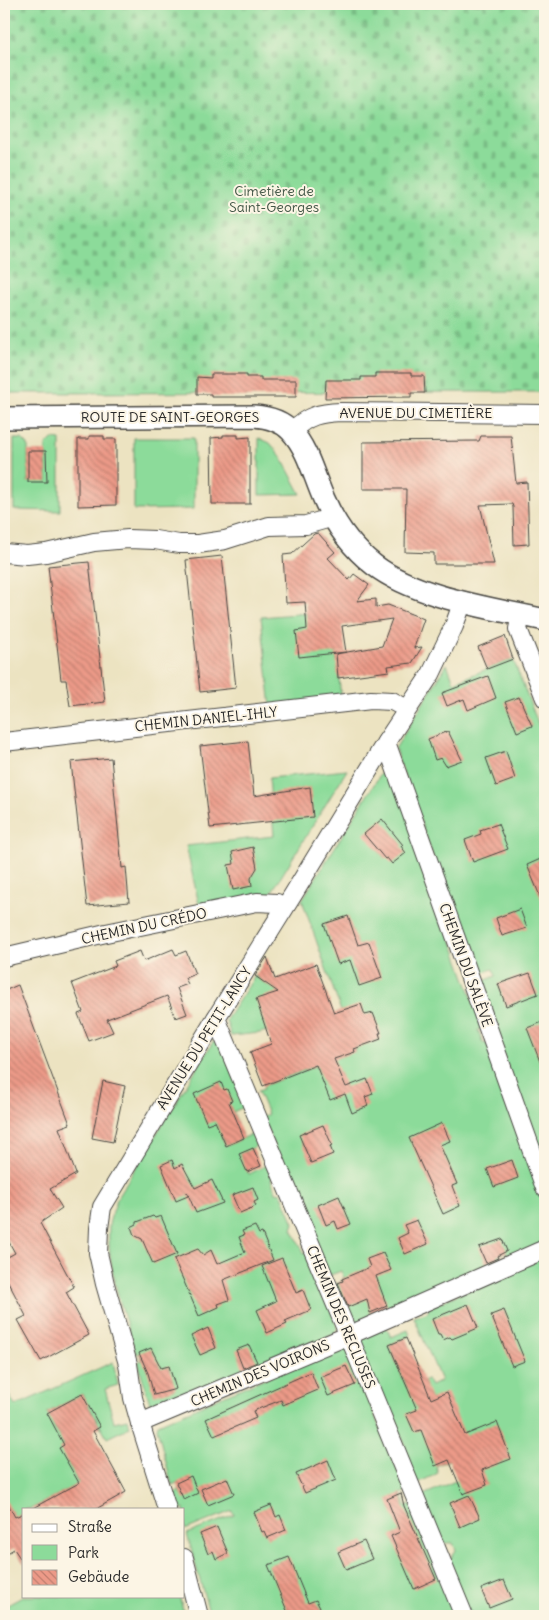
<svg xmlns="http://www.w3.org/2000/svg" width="549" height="1620" font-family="Delius,sans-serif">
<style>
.green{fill:#8cdb9a;stroke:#5c8362}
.cemetery{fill:url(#cemetery-stones);stroke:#5c8362}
.building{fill:url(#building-back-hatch)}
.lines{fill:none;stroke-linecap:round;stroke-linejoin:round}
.minor-casing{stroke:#484742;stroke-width:20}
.tertiary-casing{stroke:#484742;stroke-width:24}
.minor{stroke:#fff;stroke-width:18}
.tertiary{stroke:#fff;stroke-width:21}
.labels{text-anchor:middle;stroke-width:4;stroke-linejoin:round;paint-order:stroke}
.park-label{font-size:14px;fill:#435747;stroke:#fcf5e5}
.street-label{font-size:14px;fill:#2b2b2b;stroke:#fcf5e5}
</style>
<defs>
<pattern id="cemetery-stones" width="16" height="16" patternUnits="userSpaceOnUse" patternTransform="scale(1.25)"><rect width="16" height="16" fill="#8cdb9a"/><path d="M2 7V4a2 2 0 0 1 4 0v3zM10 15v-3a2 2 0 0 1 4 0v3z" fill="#79bc85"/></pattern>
<pattern id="building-back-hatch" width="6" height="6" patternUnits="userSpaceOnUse" patternTransform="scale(1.25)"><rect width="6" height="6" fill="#ec9a88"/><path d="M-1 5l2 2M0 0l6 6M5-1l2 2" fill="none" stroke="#bf7e6f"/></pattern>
</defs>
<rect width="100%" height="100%" fill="#fcf5e5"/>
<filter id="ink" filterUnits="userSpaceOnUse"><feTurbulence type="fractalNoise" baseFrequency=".02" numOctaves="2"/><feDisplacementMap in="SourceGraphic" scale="10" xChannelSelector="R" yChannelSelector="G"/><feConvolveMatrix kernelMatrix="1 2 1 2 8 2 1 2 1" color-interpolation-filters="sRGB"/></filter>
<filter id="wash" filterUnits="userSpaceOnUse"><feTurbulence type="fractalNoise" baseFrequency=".0096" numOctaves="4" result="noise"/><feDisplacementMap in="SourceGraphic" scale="20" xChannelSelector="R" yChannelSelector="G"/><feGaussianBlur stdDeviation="1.12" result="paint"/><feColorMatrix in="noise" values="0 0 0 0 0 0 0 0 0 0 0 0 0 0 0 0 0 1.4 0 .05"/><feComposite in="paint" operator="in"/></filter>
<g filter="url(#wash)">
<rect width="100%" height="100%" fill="#ece3c1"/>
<g class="green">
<polygon points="134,438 194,438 194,509 134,510"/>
<polygon points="259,438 270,443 280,455 301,494 259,495"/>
<polygon points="14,439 22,439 28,445 28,482 47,481 46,445 52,439 60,440 60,511 14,510"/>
<polygon points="332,611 341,698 271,707 261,617"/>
<polygon points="513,659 545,741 545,1173 494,1030 498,1028 490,1005 486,1005 479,987 481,982 496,976 493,969 475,975 395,749 447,664 454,682"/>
<polygon points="388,762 483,1028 478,1030 483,1043 488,1044 545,1205 545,1243 510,1258 506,1252 499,1255 502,1262 392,1308 387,1306 371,1313 371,1318 353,1325 332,1286 343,1281 342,1279 344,1278 341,1271 328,1276 262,1117 268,1114 258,1091 264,1089 263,1086 355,1051 302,900"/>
<polygon points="347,770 271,893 200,909 186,846 274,836 269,778"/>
<polygon points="255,976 267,985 276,982 290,1024 260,1033 231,1036 226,1020"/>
<path d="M213,1042l7,1 26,63 -13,6 3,7 -18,8 8,19 31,-14 4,9 -8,7 -13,6 9,20 20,-10 5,10 -3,6 5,12 5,1 13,30 -2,6 12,24 3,-2 31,77 -3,6 -183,77 -14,-49 4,-2 -3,-7 -3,1c-12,-39 -29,-85 -27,-126 0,-9 6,-20 8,-30z"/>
<polygon points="545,1257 545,1616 469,1616 447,1564 456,1550 453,1543 438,1543 421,1496 469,1475 449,1460 436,1466 438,1473 416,1484 401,1447 405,1445 393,1415 386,1417 358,1337 385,1325 391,1337 408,1330 410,1336 389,1345 407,1388 427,1379 431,1386 441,1381 414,1317 428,1312 429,1307"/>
<polygon points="342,1345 346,1346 406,1491 401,1494 406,1506 411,1504 458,1616 210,1616 187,1534 234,1515 232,1511 185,1530 184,1509 179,1509 175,1494 180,1491 177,1483 172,1485 157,1428 158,1424"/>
<polygon points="113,1362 118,1385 105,1389 114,1422 128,1419 130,1427 107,1438 82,1394 47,1413 64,1445 60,1448 80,1486 76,1485 31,1509 24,1509 24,1513 17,1516 16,1520 10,1510 4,1513 4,1386 15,1406"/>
<polygon points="24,1596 179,1596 185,1616 4,1616 4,1607"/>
</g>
<polygon class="cemetery" points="4,4 545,4 545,392 4,393"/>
<g id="blocks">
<g class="building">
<polygon points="375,373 411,373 411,376 424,376 425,393 411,393 411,397 325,398 326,380 361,380 361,377 375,377"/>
<polygon points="211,374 247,374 247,377 261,377 261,380 296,380 296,397 211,397 211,394 197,394 197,377 211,378"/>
<polygon points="223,435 238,435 238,438 250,437 250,504 212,504 211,438 223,437"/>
<polygon points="89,436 104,436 104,439 116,439 116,505 78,506 78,439 89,439"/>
<polygon points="481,436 511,436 516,483 527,482 529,544 514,545 513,507 512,504 480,505 494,564 434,564 434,553 405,552 406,489 363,489 363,442 479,441"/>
<polygon points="28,451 46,451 47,482 28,482"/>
<polygon points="318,533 335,552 328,558 349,580 354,574 369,585 357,601 376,599 376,607 388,605 424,619 414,648 422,647 412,663 388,666 389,671 338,678 336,654 382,646 392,619 342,626 346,652 299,657 296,631 307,629 305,602 286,603 283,555 292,554 314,534"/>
<polygon points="222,556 236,688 200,692 186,560"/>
<polygon points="89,562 105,702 70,706 66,680 61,680 48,566"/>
<polygon points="505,636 513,659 487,669 478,647"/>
<polygon points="488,676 496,698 468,710 464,699 447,706 442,693"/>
<polygon points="519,697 532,726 517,732 505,702"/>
<polygon points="448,731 462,760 446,766 441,758 435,760 428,739"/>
<polygon points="248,741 254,796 310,787 313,817 210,828 200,746"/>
<polygon points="506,751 515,779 496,786 486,758"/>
<polygon points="111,758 122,868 126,867 129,902 87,906 71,762"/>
<polygon points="382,819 403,845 401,846 406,853 392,864 387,858 385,859 364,834"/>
<polygon points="498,824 508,849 473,862 465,840 481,834 480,830"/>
<polygon points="253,847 257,868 251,878 252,886 233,890 228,865 234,864 232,852"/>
<polygon points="545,857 545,908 527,865"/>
<polygon points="520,909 527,928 502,936 496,918"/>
<polygon points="348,916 358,945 369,942 382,978 359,986 350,960 338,964 324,924"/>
<polygon points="173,949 176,955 186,951 195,974 185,978 188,984 177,988 187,1014 176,1018 167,996 107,1019 113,1032 89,1041 78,1014 83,1012 72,983 116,966 114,961 140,951 144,961"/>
<polygon points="267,957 275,979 316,964 334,1013 361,1004 365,1015 373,1013 381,1033 379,1033 381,1039 354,1049 355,1052 334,1059 346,1087 367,1079 373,1094 365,1097 368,1106 352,1113 345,1094 330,1100 316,1065 263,1086 250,1052 271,1044 256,999 278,992 255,976"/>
<polygon points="530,973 538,994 506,1006 498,984"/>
<polygon points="18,985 70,1124 59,1128 76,1174 50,1189 62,1208 40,1223 74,1287 66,1292 89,1335 41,1361 18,1320 26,1316 4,1274 4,1259 15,1253 4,1233 4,991"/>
<polygon points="545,1021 545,1072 544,1072 527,1028"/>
<polygon points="103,1081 125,1086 113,1142 92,1138"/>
<polygon points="221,1082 224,1090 227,1089 232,1101 229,1102 244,1138 226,1146 215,1121 207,1124 194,1094"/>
<polygon points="442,1123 450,1141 440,1145 457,1184 452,1186 460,1206 443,1214 409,1138"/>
<polygon points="323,1125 332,1145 330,1146 333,1154 311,1163 299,1135"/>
<polygon points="253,1148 261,1166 247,1172 239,1154"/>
<polygon points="172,1160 175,1168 182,1164 195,1188 212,1180 223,1203 196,1213 187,1192 188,1196 176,1201 161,1165"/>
<polygon points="512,1160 518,1178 494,1187 487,1169"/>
<polygon points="253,1187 258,1200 254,1202 256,1206 240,1213 232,1195"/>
<polygon points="339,1196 351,1224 338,1229 335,1221 326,1225 318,1205"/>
<polygon points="153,1216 155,1218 161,1216 177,1254 153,1264 142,1239 134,1235 131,1227 137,1224 137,1222"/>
<polygon points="417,1220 428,1244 405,1254 398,1238 408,1233 404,1225"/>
<polygon points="255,1226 259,1234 262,1233 273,1260 223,1280 229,1300 218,1304 219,1307 199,1316 174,1259 198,1249 203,1255 211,1250 217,1264 245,1252 239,1237 244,1235 242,1231"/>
<polygon points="502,1239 507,1251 497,1256 498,1258 486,1263 479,1247"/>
<polygon points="383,1253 391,1270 376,1276 387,1306 370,1313 367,1299 348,1307 338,1283 343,1281 342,1279 370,1267 367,1259"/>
<polygon points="282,1258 296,1293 303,1290 311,1310 285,1321 287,1324 267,1333 257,1310 276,1301 262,1266"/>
<polygon points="468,1304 478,1328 452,1339 450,1337 443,1340 440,1334 438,1334 432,1319"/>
<polygon points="504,1310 525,1361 512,1366 491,1315"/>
<polygon points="208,1328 216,1348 200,1355 191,1336"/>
<polygon points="406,1338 431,1399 447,1392 465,1435 497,1422 511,1459 482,1470 487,1485 463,1494 449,1460 435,1466 421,1430 414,1432 406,1414 417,1410 389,1345"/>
<polygon points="249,1345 257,1362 243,1368 236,1350"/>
<polygon points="151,1348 161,1368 169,1366 176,1389 154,1395 148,1373 139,1353"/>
<polygon points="346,1366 355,1385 328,1396 320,1377"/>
<polygon points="311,1372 318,1390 283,1405 281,1400 253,1411 256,1418 214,1436 206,1419"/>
<polygon points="82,1394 100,1427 93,1431 126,1492 96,1509 31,1509 79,1483 59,1448 64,1445 47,1413"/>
<polygon points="328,1460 336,1480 305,1493 296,1474"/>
<polygon points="191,1476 198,1493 184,1500 176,1483"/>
<polygon points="227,1478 234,1494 208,1505 201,1489"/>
<polygon points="401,1493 404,1506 436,1579 414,1589 391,1536 400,1532 387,1499"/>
<polygon points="469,1495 480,1518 460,1527 450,1503"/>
<polygon points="4,1497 15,1517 24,1513 24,1564 14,1549 4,1555"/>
<polygon points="271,1505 276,1517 280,1515 286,1530 267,1538 264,1531 262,1532 254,1512"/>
<polygon points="217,1527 228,1553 216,1559 213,1551 208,1554 200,1534"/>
<polygon points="364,1541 372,1559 346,1570 338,1552"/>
<polygon points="289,1557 308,1603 316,1600 324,1616 279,1616 288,1613 268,1565"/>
<polygon points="504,1580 512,1599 489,1608 481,1589"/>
</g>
</g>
</g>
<g filter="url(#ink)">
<use href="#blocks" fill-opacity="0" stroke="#484742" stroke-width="1"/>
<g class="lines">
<g class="minor-casing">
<g id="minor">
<path d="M292,431c16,-16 28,-18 49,-19l204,2"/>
<polyline points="4,553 27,555 46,553 94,542 128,539 155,540 179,544 198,544 225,540 269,526 306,525 334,517"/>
<polyline points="521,615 518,629 545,698"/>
<polyline points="4,742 371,700 392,701 407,709"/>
<polyline points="386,742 545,1188"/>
<polyline points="4,957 106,933 257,902 277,903 284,907"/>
<polyline points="216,1018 351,1341 464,1616"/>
<polyline points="140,1423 352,1334 545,1249"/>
<polyline points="167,1509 140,1423 133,1398 128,1364 105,1284 98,1253 99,1228 102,1207 216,1018 294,893 386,742 431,674 454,626 463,601"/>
<polyline points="184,1558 199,1616"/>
</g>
</g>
<g class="tertiary-casing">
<path id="tertiary" d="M4,418l250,-2c14,1 27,4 37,15 17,18 23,46 33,68 11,25 28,49 50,66 43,33 118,43 171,55"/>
</g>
<use href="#minor" class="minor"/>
<use href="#tertiary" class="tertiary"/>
</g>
</g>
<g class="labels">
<g class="park-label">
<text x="274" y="196">Cimetière de<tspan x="274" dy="16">Saint-Georges</tspan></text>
</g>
<g class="street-label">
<text x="416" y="418">AVENUE DU CIMETIÈRE</text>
<text x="170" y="422">ROUTE DE SAINT-GEORGES</text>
<text transform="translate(206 719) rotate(-6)" y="5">CHEMIN DANIEL-IHLY</text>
<text transform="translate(144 926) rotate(-12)" y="5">CHEMIN DU CRÉDO</text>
<text transform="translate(466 965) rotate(70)" y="5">CHEMIN DU SALÈVE</text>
<text transform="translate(204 1038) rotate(-58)" y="5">AVENUE DU PETIT-LANCY</text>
<text transform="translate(341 1317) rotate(67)" y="5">CHEMIN DES RECLUSES</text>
<text transform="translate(260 1373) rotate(-23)" y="5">CHEMIN DES VOIRONS</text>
</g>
</g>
<rect width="549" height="1620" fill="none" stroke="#fcf5e5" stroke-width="20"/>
<rect x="22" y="1508" width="162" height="90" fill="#fcf5e5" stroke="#a8a49b"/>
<rect x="32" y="1524" width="25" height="8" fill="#ffffff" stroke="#a8a49b"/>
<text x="68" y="1532" font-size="15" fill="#2b2b2b">Straße</text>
<rect x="32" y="1545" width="25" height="15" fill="#8cdb9a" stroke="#a8a49b"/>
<text x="68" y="1558" font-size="15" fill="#2b2b2b">Park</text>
<rect x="32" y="1570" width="25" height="15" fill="url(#building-back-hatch)" stroke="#a8a49b"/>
<text x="68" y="1582" font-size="15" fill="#2b2b2b">Gebäude</text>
</svg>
